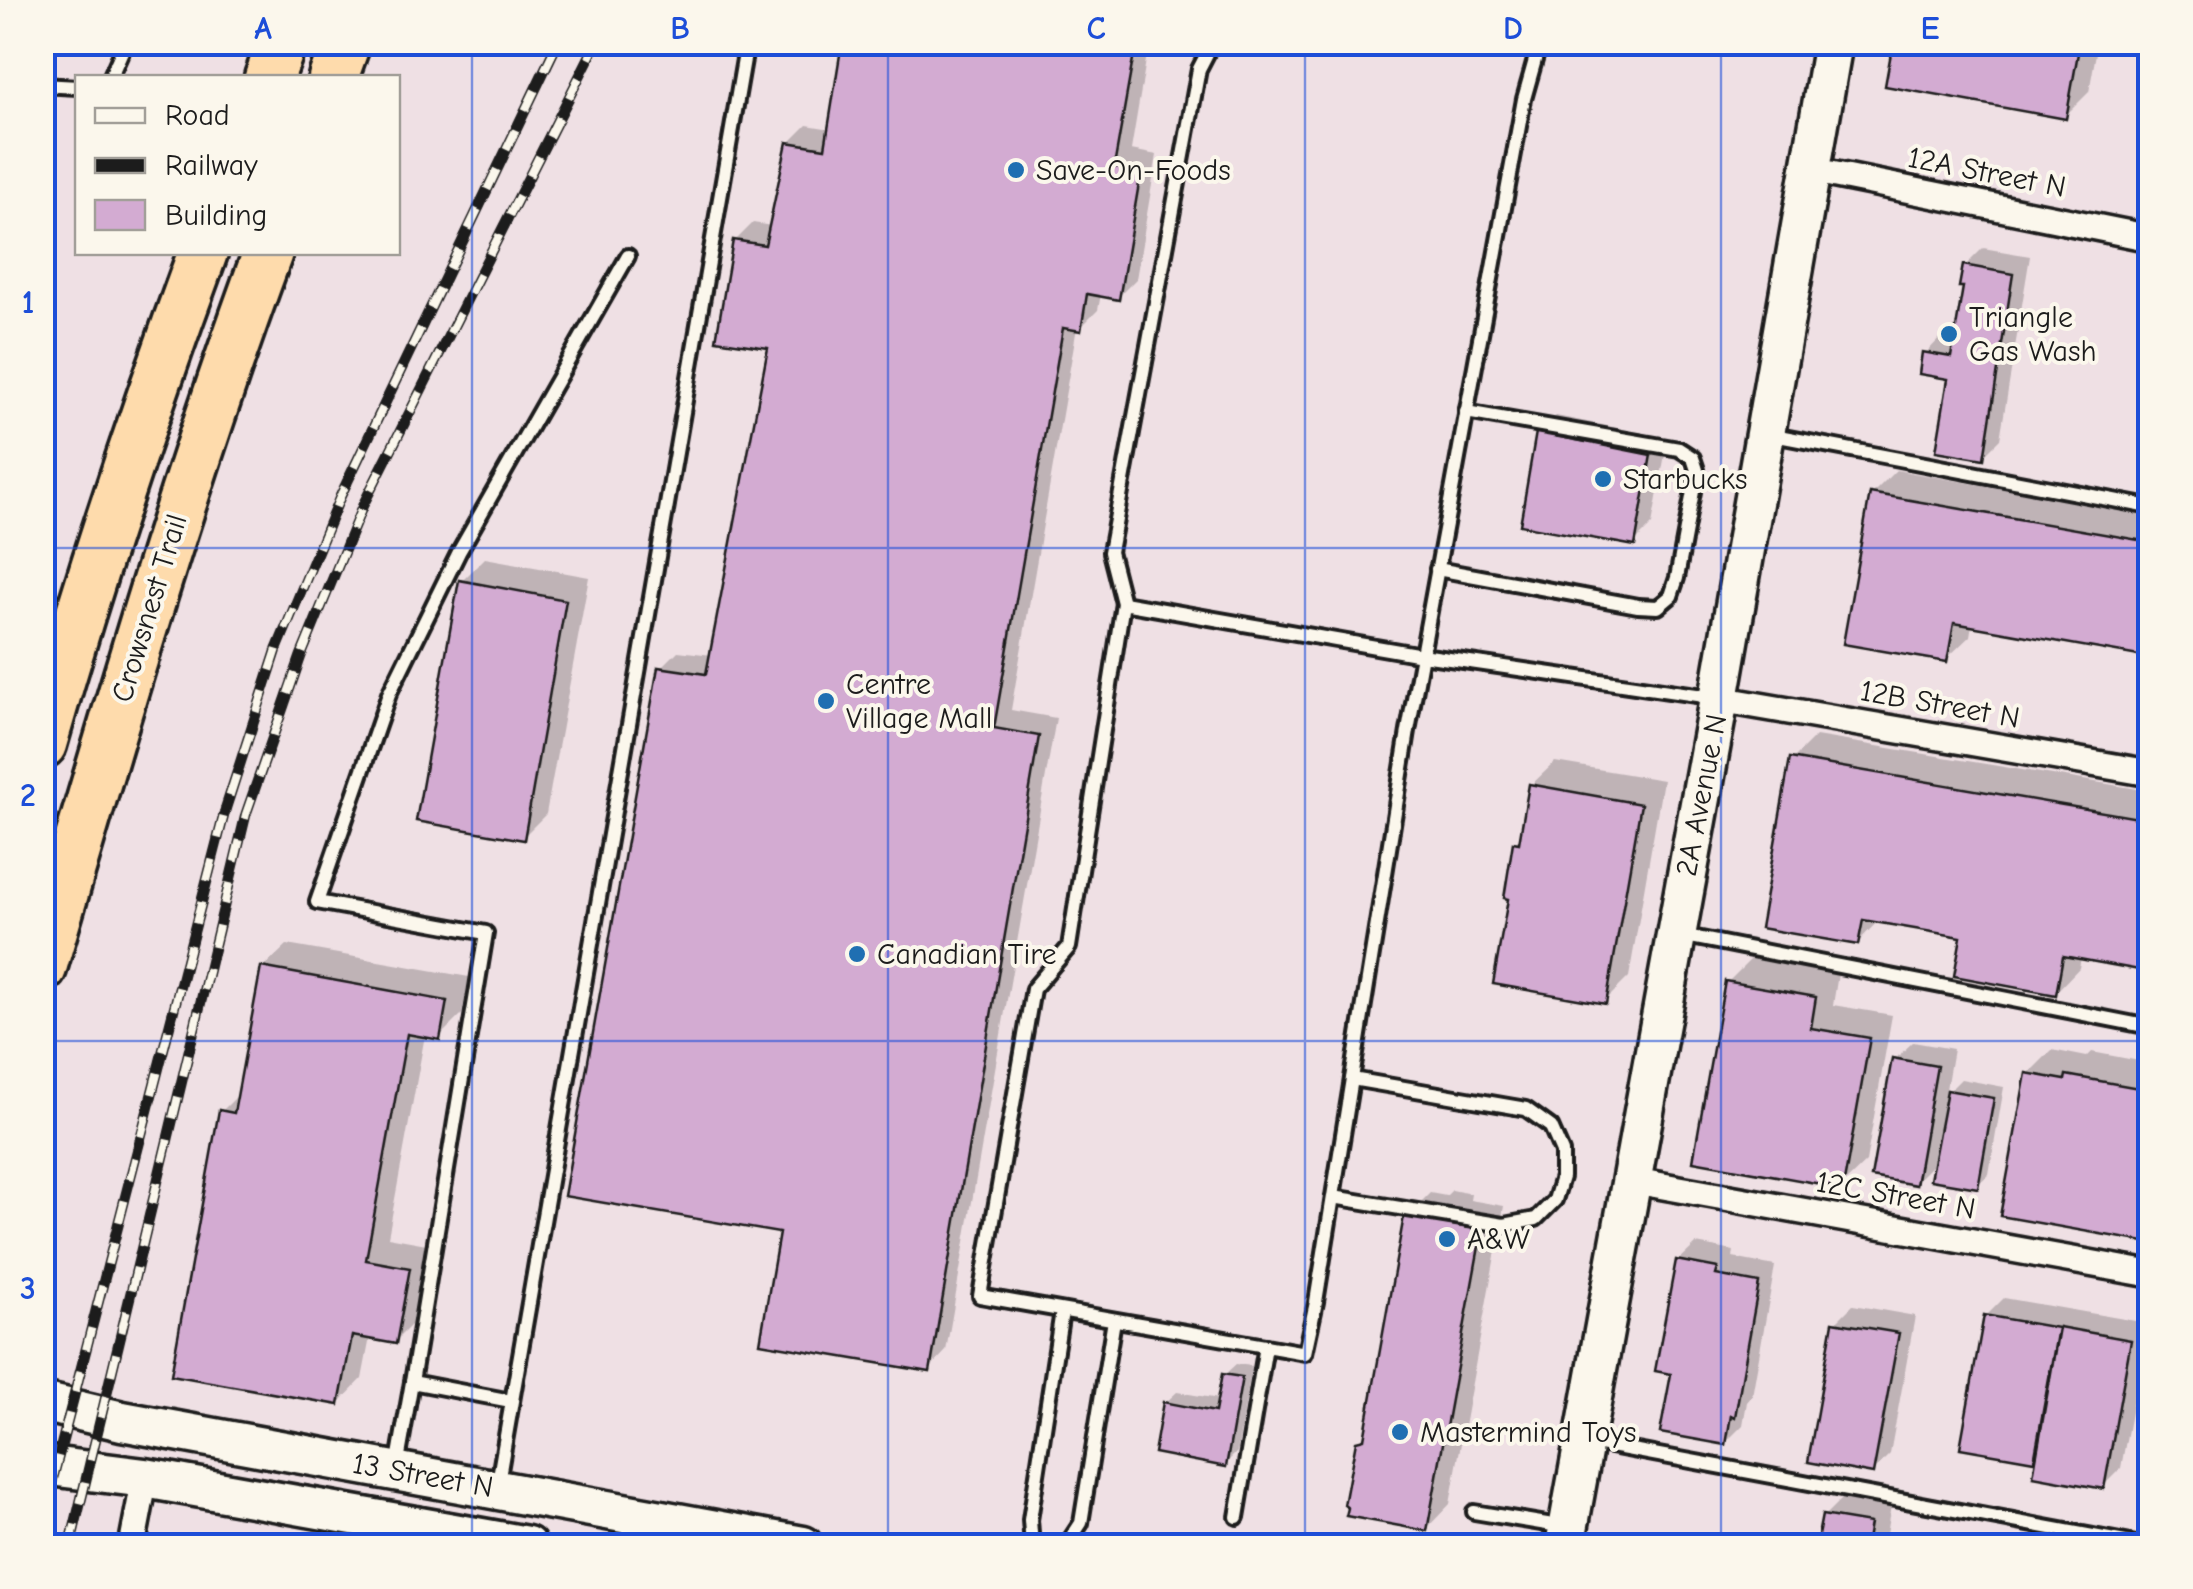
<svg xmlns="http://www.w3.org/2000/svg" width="2193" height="1589" font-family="'Comic Neue',sans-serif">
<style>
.shadow{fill:#0003}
.building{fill:#d3abd2;stroke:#1c1c1c;stroke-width:2.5}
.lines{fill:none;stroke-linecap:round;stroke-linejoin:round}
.lane-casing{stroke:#1c1c1c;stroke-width:20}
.street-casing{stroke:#1c1c1c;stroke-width:32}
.secondary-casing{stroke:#1c1c1c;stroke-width:45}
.highway-casing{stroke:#1c1c1c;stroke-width:55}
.lane{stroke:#fbf7ec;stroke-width:12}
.street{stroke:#fbf7ec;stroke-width:25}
.secondary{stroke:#fbf7ec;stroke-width:38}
.highway{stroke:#fedbac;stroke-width:48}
.rail-casing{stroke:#1c1c1c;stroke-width:11}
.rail{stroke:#fbf7ec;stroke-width:8;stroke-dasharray:22;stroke-linecap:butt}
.grid{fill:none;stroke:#1d4ed8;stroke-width:2.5;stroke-opacity:0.55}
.poi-dot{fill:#1f6fb2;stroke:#fbf7ec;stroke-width:4}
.labels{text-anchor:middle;stroke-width:8;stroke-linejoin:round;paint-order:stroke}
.poi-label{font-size:30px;fill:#1c1c1c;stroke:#fbf7ec;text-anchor:start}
.street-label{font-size:30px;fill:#1c1c1c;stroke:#fbf7ec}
.neatline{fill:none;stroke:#1d4ed8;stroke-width:4}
.grid-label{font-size:32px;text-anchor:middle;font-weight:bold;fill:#1d4ed8}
</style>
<rect width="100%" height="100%" fill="#efe0e4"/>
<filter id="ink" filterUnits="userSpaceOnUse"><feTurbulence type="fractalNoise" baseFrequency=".01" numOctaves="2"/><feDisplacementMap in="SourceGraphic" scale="20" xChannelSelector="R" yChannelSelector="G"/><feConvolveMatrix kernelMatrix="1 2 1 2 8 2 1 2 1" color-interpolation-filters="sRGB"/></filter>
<g filter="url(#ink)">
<g class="shadow">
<polygon points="844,42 1149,42 1131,150 1157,155 1136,279 1118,297 1101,294 1098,310 1080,328 1077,327 1011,710 1056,718 946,1351 929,1369 660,669 678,651 712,655 771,346 735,241 753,223 772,226 789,143 807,125 831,129"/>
<polygon points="1896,42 2098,42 2089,92 2065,116"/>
<polygon points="1983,248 2030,256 2000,439 1983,456 1951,377 1925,354 1942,336 1957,338 1966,285 1965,266"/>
<polygon points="1556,416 1668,438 1652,525 1634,543 1538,434"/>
<polygon points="1896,470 2150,515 2150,655 1972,624 1970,636 1946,659 1872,494"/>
<polygon points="485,558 589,577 546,814 523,837 461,582"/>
<polygon points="1816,736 2150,791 2150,969 2081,957 2079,968 2056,992 1964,935 1879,920 1857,943 1793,759"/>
<polygon points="1555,762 1663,780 1629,977 1605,1001 1511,897 1515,843 1522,836 1531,785"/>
<polygon points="287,945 469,977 462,1014 439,1037 425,1035 388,1237 432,1245 419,1317 395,1341 370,1337 362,1379 339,1403 221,1112 241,1092 263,968"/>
<polygon points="1751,959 1838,974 1833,1005 1892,1015 1866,1162 1842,1185 1728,982"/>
<polygon points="1913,1042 1953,1049 1945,1095 1961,1079 2004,1087 1989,1174 1977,1185 1936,1161 1915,1182 1895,1059"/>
<polygon points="2052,1050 2087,1057 2092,1052 2150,1063 2149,1241 2028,1074"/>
<polygon points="1452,1190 1471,1194 1470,1200 1504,1206 1450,1504 1427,1528 1358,1442 1368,1432 1406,1217 1430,1193 1446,1196"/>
<polygon points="1696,1244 1734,1251 1733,1258 1775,1266 1752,1396 1747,1402 1743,1425 1725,1443 1674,1372 1678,1261"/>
<polygon points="2004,1298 2147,1323 2121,1468 2103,1486 2038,1459 1963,1446 1986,1316"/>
<polygon points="1853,1305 1915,1316 1890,1454 1872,1472 1835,1323"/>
<polygon points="1236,1364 1252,1366 1237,1452 1225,1464 1165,1403 1177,1392 1219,1399 1224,1375"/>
<polygon points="1848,1492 1892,1500 1884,1546 1819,1546 1824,1516"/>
<polygon points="1928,1538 1977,1546 1920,1546"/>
</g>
<g class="building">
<polygon points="842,42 1136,42 1114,167 1141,172 1119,300 1087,294 1081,331 1063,328 994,728 1039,736 930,1372 760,1343 779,1233 564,1196 658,667 706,674 768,348 716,340 733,240 765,245 787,142 825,148"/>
<polygon points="1893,42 2080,42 2066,119 1885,86"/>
<polygon points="1963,265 2013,274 1984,459 1936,451 1948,379 1919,374 1922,352 1951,357 1963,287 1959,287"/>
<polygon points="1536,432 1651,455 1635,546 1520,525"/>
<polygon points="1870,493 2150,542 2150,658 1954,623 1947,662 1843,644"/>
<polygon points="459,580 566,600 524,840 416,821"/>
<polygon points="1790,758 2150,820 2150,972 2063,956 2056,995 1954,976 1961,937 1863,920 1858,945 1760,928"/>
<polygon points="1529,784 1641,804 1606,1004 1493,984 1508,899 1504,898 1513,842 1519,843"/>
<polygon points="261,967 447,1001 440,1040 407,1034 366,1260 410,1268 396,1344 352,1336 339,1405 171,1375 219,1110 234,1113"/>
<polygon points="1725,981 1816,997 1811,1028 1870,1038 1843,1188 1693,1161"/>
<polygon points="1892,1058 1937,1066 1916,1185 1871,1177"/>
<polygon points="2026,1073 2065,1080 2066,1075 2139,1088 2137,1102 2150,1104 2150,1243 2000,1216"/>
<polygon points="1947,1090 1994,1098 1978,1188 1930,1180"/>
<polygon points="1426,1213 1449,1217 1448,1224 1482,1230 1427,1531 1346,1516 1348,1508 1344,1505 1356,1441 1364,1439 1404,1216 1425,1219"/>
<polygon points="1676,1260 1718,1268 1716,1275 1759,1283 1735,1417 1731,1415 1726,1445 1660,1433 1671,1374 1655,1371"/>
<polygon points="1984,1315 2058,1328 2034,1461 1960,1448"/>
<polygon points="1833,1322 1899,1333 1873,1474 1808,1462"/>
<polygon points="2059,1327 2131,1340 2104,1489 2033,1476"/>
<polygon points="1222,1374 1242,1377 1226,1467 1154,1453 1163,1402 1215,1412"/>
<polygon points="1822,1515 1870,1523 1866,1546 1816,1546"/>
</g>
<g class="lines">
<g class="lane-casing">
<g id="lane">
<path d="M1540,42l-16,57c-39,210 -77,421 -116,632l-92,571 -11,51 -325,-57 53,-307 36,-42 54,-344 299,52 295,43"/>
<polyline points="110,78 126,42"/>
<polyline points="42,85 78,87"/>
<polyline points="1768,434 2150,507"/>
<polyline points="1437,569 1638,606 1658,607 1671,596 1677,578 1697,470 1693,458 1679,449 1466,412"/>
<polyline points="1123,603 1110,552 1199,69 1213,42"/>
<polyline points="1681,935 2150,1027"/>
<polyline points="1333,1197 1504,1225 1536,1219 1555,1200 1562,1177 1562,1152 1551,1127 1526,1109 1352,1079"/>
<polyline points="412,1382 486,933 317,902 389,694 459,552 628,256"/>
<polyline points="1589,1442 2147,1546"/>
<polyline points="397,1467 412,1382 511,1401"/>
<polyline points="497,1488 747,42"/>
<polyline points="1474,1512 1565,1527"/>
<polyline points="1237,1517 1266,1346"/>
<polyline points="1032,1546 1030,1520 1062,1311"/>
<polyline points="1066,1546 1081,1523 1114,1320"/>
</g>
</g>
<g class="street-casing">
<g id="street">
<polyline points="1811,170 2150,238"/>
<polyline points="1719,699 2150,773"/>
<polyline points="1630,1180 2150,1274"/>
<polyline points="132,1546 145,1478"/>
</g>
</g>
<g class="secondary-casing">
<g id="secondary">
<polyline points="42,1402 122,1421 803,1546"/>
<polyline points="42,1465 145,1478 527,1546"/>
<polyline points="1565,1546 1719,699 1833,42"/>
</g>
</g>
<g class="highway-casing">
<g id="highway">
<polyline points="269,78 282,42"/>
<polyline points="333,78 346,42"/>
<path d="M42,744c47,-166 101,-329 161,-492"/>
<path d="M42,968c70,-240 139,-480 226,-716"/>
</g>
</g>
<use href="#lane" class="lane"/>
<use href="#street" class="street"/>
<use href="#secondary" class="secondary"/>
<use href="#highway" class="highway"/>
<g class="rail-casing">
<g id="rail">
<polyline points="42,1520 226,807 277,649 340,497 558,42"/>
<polyline points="70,1546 246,814 301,656 363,505 597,42"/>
</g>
</g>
<use href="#rail" class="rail"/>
</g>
</g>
<path class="grid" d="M472,42v1504M888,42v1504M1305,42v1504M1721,42v1504M42,548h2108M42,1041h2108"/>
<g class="poi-dot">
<circle cx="1016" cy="170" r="10"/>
<circle cx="1949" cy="334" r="10"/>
<circle cx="1603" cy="479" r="10"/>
<circle cx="826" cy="701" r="10"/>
<circle cx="857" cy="954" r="10"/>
<circle cx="1447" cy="1239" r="10"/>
<circle cx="1400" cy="1432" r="10"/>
</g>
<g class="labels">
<g class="poi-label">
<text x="1036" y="180">Save-On-Foods</text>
<text x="1969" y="327">Triangle<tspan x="1969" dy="34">Gas Wash</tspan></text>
<text x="1623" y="489">Starbucks</text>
<text x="846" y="694">Centre<tspan x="846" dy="34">Village Mall</tspan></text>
<text x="877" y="964">Canadian Tire</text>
<text x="1467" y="1249">A&amp;W</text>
<text x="1420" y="1442">Mastermind Toys</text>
</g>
<g class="street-label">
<text transform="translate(1987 172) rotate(11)" y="10">12A Street N</text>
<text transform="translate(149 608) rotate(-73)" y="10">Crowsnest Trail</text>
<text transform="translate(1940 704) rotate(10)" y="10">12B Street N</text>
<text transform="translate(1701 795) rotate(-79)" y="10">2A Avenue N</text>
<text transform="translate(1896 1195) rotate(10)" y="10">12C Street N</text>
<text transform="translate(423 1475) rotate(10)" y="10">13 Street N</text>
</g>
</g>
<rect width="2193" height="1589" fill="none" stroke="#fbf7ec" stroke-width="110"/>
<rect x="75" y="75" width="325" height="180" fill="#fbf7ec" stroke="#a29f99" stroke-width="2.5"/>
<rect x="95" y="108" width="50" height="15" fill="#fbf7ec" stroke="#a29f99" stroke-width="2.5"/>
<text x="165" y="125" font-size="30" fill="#1c1c1c">Road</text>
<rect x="95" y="158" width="50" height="15" fill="#1c1c1c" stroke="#a29f99" stroke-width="2.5"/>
<text x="165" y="175" font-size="30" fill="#1c1c1c">Railway</text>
<rect x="95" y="200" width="50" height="30" fill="#d3abd2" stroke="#a29f99" stroke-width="2.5"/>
<text x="165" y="225" font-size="30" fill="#1c1c1c">Building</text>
<rect x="55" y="55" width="2083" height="1479" class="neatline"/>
<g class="grid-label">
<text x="263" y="39">A</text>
<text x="680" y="39">B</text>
<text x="1096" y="39">C</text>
<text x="1513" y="39">D</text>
<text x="1930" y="39">E</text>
<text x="28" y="313">1</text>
<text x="28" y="806">2</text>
<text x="28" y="1299">3</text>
</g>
</svg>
